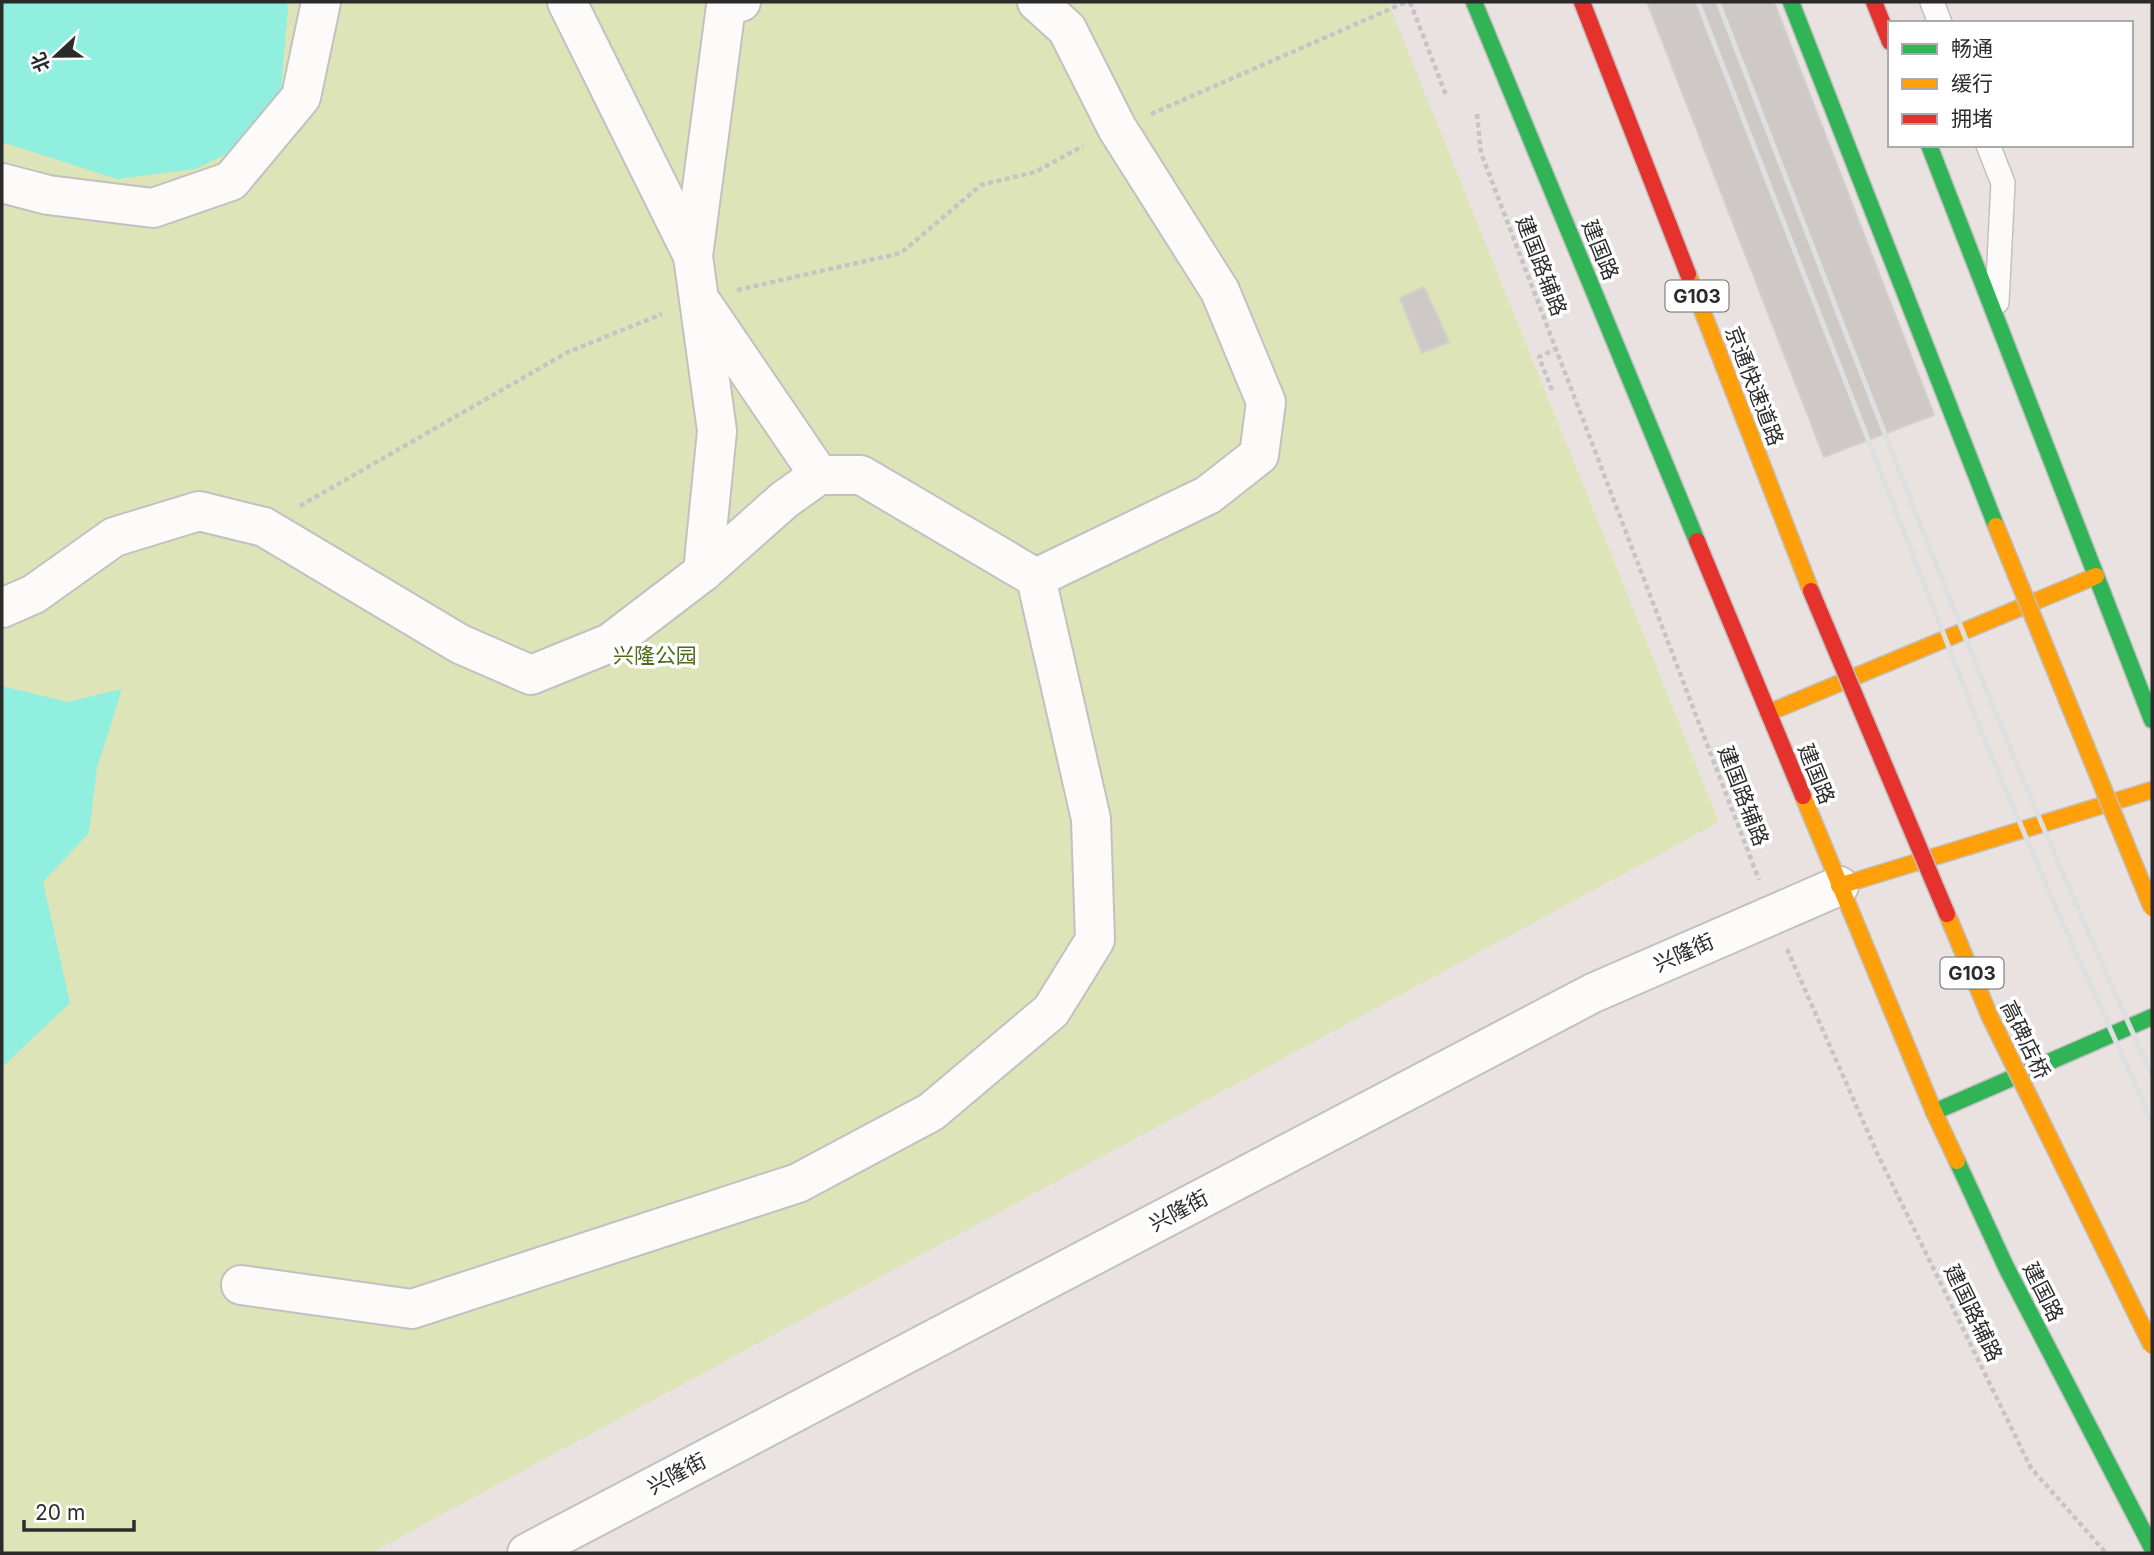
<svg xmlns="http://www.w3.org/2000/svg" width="2154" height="1555" font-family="Inter,'Noto Sans SC',sans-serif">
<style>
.green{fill:#dde4b7}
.water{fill:#91efdf}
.building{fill:#cec9c7;stroke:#d4cecc;stroke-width:2}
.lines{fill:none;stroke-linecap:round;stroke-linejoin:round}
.lane-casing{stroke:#c2c1c2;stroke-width:26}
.street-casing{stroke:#c2c1c2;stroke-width:42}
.fast-casing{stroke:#c2c1c2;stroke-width:19}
.slow-casing{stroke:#c2c1c2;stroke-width:19}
.jam-casing{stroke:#c2c1c2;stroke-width:19}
.path{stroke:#c6c5c4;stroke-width:4.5;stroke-dasharray:5 3.5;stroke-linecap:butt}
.lane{stroke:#fcfbfa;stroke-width:23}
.street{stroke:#fcfbfa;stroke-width:38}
.fast{stroke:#30b455;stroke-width:16}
.slow{stroke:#ff9f0a;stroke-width:16}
.jam{stroke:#e5322d;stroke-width:16}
.rail{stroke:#dedfdf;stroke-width:5}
.slow-bridge-casing{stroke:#c0bebe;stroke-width:19;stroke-linecap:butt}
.jam-bridge-casing{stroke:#c0bebe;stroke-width:19;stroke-linecap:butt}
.slow-bridge{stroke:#ff9f0a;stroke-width:16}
.jam-bridge{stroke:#e5322d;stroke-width:16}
.labels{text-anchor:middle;stroke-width:7;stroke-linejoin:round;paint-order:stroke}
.shield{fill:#fff;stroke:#6b6b6b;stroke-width:2}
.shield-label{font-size:19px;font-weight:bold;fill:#2b2b2b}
.street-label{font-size:21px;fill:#2b2b2b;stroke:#fff}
.park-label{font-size:21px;fill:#4d6c17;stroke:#fff}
</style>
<rect width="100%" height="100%" fill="#e9e2e0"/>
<polygon class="green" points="2,2 1388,2 1719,822 371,1553 2,1553"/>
<g class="water">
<polygon points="2,2 286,2 288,9 280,100 253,141 195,169 117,179 2,142"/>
<polygon points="2,686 67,702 122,689 97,768 89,833 43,882 70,1003 2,1067"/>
</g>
<g class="building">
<polygon points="1647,2 1774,2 1934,415 1824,457"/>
<polygon points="1424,287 1449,342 1422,353 1400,298"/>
</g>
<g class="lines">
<g class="lane-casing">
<g id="lane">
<polyline points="1932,2 1940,23"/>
<polyline points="1988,145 2003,183 1997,302"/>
</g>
</g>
<g class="street-casing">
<g id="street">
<polyline points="567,2 693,256"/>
<polyline points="2,183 48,195 153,208 231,181 301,97 321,2"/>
<polyline points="704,306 819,475"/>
<polyline points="703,572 784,500 819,475 861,475 1036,578 1208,495 1259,455 1266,402 1220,291 1117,128 1067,29 1037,2"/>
<polyline points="2,608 34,594 114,537 199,511 264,527 460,644 531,675 610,643 703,572 717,431 693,256 726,6 741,2"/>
<polyline points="241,1285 412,1309 798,1183 931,1112 1051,1011 1095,940 1091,819 1036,578"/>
<polyline points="527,1553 1593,993 1839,886"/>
</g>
</g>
<g class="fast-casing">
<g id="fast">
<polyline points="1474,2 1697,541"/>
<polyline points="1791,2 1996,526"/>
<polyline points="1929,145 2152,720"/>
<polyline points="1934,1112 2152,1017"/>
<polyline points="1957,1161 2006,1267 2152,1548"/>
</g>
</g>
<g class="slow-casing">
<g id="slow">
<polyline points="1688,274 1811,591"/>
<polyline points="1768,713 2096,576"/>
<polyline points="1803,796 1934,1112 1957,1161"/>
<polyline points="1839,886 2152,790"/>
</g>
</g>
<g class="jam-casing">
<g id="jam">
<polyline points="1582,2 1688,274"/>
<polyline points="1874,2 1890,42"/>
<polyline points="1697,541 1803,796"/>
</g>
</g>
<g class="path">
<polyline points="1410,2 1446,95"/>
<polyline points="1151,114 1406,2"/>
<polyline points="1477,114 1481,153 1759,880"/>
<polyline points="737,290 901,253 981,185 1035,172 1083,146"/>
<polyline points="1552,390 1539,357 1556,349"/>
<polyline points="300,506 568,352 662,314"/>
<polyline points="1787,949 1878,1155 2031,1468 2106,1553"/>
</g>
<use href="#lane" class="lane"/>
<use href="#street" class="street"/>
<use href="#fast" class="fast"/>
<use href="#slow" class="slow"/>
<use href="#jam" class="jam"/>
<g class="rail">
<polyline points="1698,2 1986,743 2057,910 2152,1122"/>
<path d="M1718,2c140,360 273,722 434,1073"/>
</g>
<g class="slow-bridge-casing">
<g id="slow-bridge">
<polyline points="1996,526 2152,908"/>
<polyline points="1947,914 1990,1017 2152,1346"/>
</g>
</g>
<g class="jam-bridge-casing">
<polyline id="jam-bridge" points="1811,591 1947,914"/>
</g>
<use href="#slow-bridge" class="slow-bridge"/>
<use href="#jam-bridge" class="jam-bridge"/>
</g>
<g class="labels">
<g class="shield">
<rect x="1665.5" y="280.5" width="63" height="31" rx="5"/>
<rect x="1940.5" y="957.5" width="63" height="31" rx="5"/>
</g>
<g class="shield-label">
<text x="1697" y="303">G103</text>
<text x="1972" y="980">G103</text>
</g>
<g class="street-label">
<text transform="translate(1600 250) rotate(68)" y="7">建国路</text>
<text transform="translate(1541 266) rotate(69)" y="7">建国路辅路</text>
<text transform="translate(1754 386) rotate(69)" y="7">京通快速道路</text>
<text transform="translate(1816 774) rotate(68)" y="7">建国路</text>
<text transform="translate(1743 796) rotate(69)" y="7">建国路辅路</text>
<text transform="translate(1684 953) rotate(-24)" y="7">兴隆街</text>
<text transform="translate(2025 1040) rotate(64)" y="7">高碑店桥</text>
<text transform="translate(1179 1211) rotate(-28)" y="7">兴隆街</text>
<text transform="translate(2043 1292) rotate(63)" y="7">建国路</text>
<text transform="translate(1973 1313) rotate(64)" y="7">建国路辅路</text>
<text transform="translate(677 1474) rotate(-28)" y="7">兴隆街</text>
</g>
<g class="park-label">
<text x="655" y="663">兴隆公园</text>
</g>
</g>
<rect width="2154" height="1555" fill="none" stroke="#2b2b2b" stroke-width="7"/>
<rect x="1888" y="21" width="245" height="126" fill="#ffffff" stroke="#aaaaaa" stroke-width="2"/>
<rect x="1902" y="44" width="35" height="10" fill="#30b455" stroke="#aaaaaa" stroke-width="2"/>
<text x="1951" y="56" font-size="21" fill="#2b2b2b">畅通</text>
<rect x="1902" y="79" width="35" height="10" fill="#ff9f0a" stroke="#aaaaaa" stroke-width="2"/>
<text x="1951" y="91" font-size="21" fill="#2b2b2b">缓行</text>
<rect x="1902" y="114" width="35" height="10" fill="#e5322d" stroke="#aaaaaa" stroke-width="2"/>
<text x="1951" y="126" font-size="21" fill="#2b2b2b">拥堵</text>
<g transform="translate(56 56) rotate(248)" stroke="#ffffff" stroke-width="5" paint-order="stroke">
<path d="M0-5L12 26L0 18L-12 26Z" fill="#2b2b2b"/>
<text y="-10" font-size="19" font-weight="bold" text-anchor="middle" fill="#2b2b2b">北</text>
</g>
<path d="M24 1520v10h110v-10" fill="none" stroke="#2b2b2b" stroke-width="3.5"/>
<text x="35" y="1520" font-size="21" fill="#2b2b2b" stroke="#ffffff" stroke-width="5" paint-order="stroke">20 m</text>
</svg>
